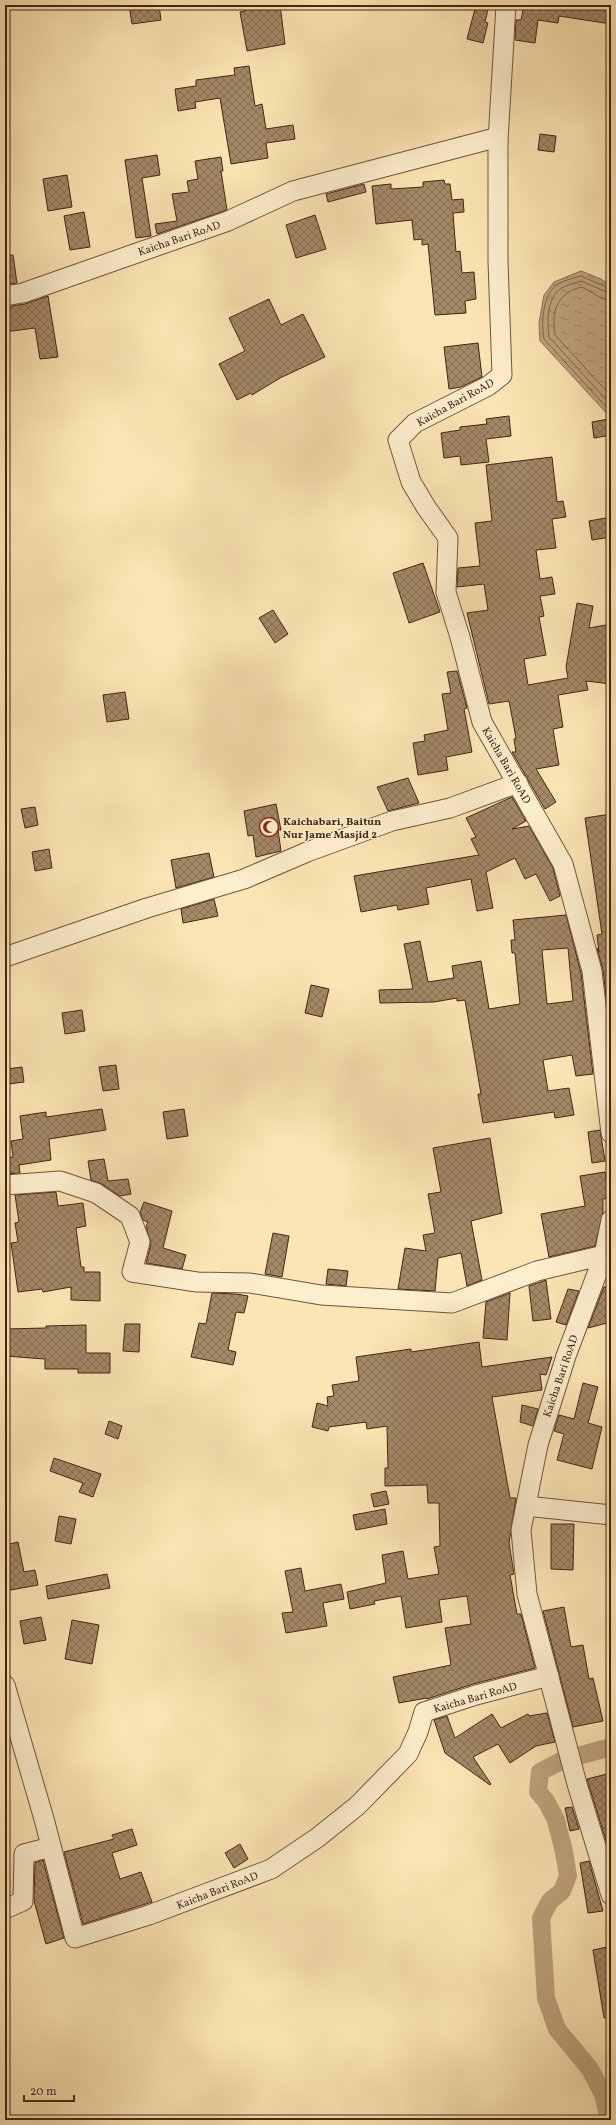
<svg xmlns="http://www.w3.org/2000/svg" width="616" height="2125" font-family="Vollkorn,serif">
<style>
.water{fill:url(#water-ripples);stroke:#8e7053}
.lines{fill:none;stroke-linecap:round;stroke-linejoin:round}
.shore{stroke:#826448;stroke-width:1}
.canal{stroke:#bea37d;stroke-width:18}
.building{fill:url(#building-cross-hatch);stroke:#452413;fill-rule:evenodd}
.street-casing{stroke:#73543b;stroke-width:21}
.street{stroke:#fdeece;stroke-width:19}
.labels{text-anchor:middle;stroke-width:3;stroke-linejoin:round;paint-order:stroke}
.street-label{font-size:11px;fill:#452413;stroke:#fdeece}
.poi-label{font-size:11px;font-weight:bold;fill:#452413;stroke:#fdeece;text-anchor:start}
</style>
<defs>
<pattern id="water-ripples" width="26" height="14" patternUnits="userSpaceOnUse"><rect width="26" height="14" fill="#bea37d"/><path d="M2 4q2-2 4 0t4 0M15 11q2-2 4 0t4 0" fill="none" stroke="#9c8565"/></pattern>
<pattern id="building-cross-hatch" width="8" height="8" patternUnits="userSpaceOnUse"><rect width="8" height="8" fill="#a48867"/><path d="M0 0l8 8M0 8l8-8" fill="none" stroke="#876f54"/></pattern>
</defs>
<rect width="100%" height="100%" fill="#fce5b4"/>
<filter id="stains"><feTurbulence type="fractalNoise" baseFrequency=".005" numOctaves="4"/><feColorMatrix values="0 0 0 0 .2 0 0 0 0 .09 0 0 0 0 .02 0 0 0 .5 -.17"/></filter>
<radialGradient id="worn" r=".72"><stop offset=".6" stop-color="#630" stop-opacity="0"/><stop offset="1" stop-color="#630" stop-opacity=".3"/></radialGradient>
<polygon class="water" points="581,271 601,279 611,286 611,418 540,341 539,323 544,295 554,282"/>
<g class="lines">
<g class="shore">
<path d="M611,289l-30,-13c-7,2 -16,4 -23,8 -16,10 -17,40 -14,55l67,73"/>
<path d="M611,294l-30,-13c-6,2 -15,4 -21,8 -13,9 -13,34 -11,48l62,68"/>
<path d="M611,300l-8,-1 -21,-12c-25,6 -31,24 -27,48l56,61"/>
</g>
<polyline class="canal" points="609,2120 603,2094 590,2069 557,2029 546,1998 541,1918 550,1901 562,1891 568,1876 564,1852 556,1820 546,1801 538,1792 540,1772 563,1760 611,1747"/>
</g>
<g class="building">
<polygon points="129,5 159,5 161,20 132,24"/>
<polygon points="244,5 280,5 285,44 247,51 240,12 245,11"/>
<polygon points="476,5 489,5 485,22 488,23 483,43 467,39"/>
<polygon points="524,5 611,5 611,24 559,16 558,23 538,20 535,43 515,40 516,20 521,20"/>
<polygon points="249,66 255,106 262,104 266,129 293,125 295,139 266,143 268,158 231,164 220,98 195,102 196,108 178,111 175,89 196,86 196,80 235,75 234,68"/>
<polygon points="540,134 556,136 554,152 538,150"/>
<polygon points="157,155 160,175 142,178 151,236 136,238 125,160"/>
<polygon points="221,157 223,171 221,171 227,210 157,234 155,224 177,221 172,194 189,192 187,181 198,179 195,161"/>
<polygon points="67,175 72,207 48,211 43,179"/>
<polygon points="444,180 445,184 450,184 452,200 463,199 464,212 453,213 456,252 460,251 462,273 474,272 476,299 465,301 466,313 435,315 428,244 422,245 422,239 414,240 412,220 376,224 372,186 391,184 391,189 423,187 423,182"/>
<polygon points="364,184 366,192 328,202 326,194"/>
<polygon points="84,212 90,247 70,250 64,216"/>
<polygon points="315,215 326,249 296,258 286,225"/>
<polygon points="13,255 17,283 5,285 5,256"/>
<polygon points="48,296 58,357 40,359 35,328 5,332 5,307 25,304"/>
<polygon points="269,299 281,325 303,314 325,357 280,378 252,395 251,393 237,400 219,364 245,351 229,318"/>
<polygon points="478,343 482,377 461,387 449,389 444,347"/>
<polygon points="509,416 511,436 486,439 489,462 461,465 460,456 444,458 441,433 460,430 460,427 487,424 486,419"/>
<polygon points="609,419 611,435 594,438 592,422"/>
<polygon points="552,457 557,502 563,501 566,517 552,519 556,548 536,550 540,579 552,577 555,594 540,596 544,616 539,617 546,655 524,659 528,685 568,678 566,667 577,603 593,606 589,628 611,624 611,684 586,681 588,690 558,695 563,727 553,729 559,765 536,769 556,802 545,809 512,752 516,752 514,739 516,738 509,701 489,704 467,613 488,610 484,584 457,587 458,568 480,566 475,523 492,521 486,465"/>
<polygon points="611,517 611,537 592,540 589,521"/>
<polygon points="423,563 440,612 409,623 393,573"/>
<polygon points="273,610 288,634 275,643 259,618"/>
<polygon points="457,671 467,708 464,709 472,752 446,757 448,770 418,775 413,743 425,741 424,735 448,730 442,694 451,693 447,672"/>
<polygon points="125,692 129,719 107,722 103,695"/>
<polygon points="408,778 419,803 388,811 377,787"/>
<polygon points="512,797 526,821 512,829 529,826 553,868 560,896 550,901 536,874 525,879 515,858 486,872 493,908 477,911 471,879 426,888 429,904 398,910 397,905 361,912 354,876 479,855 471,839 476,837 466,818"/>
<polygon points="276,804 281,830 278,830 281,851 256,857 253,835 248,836 244,811"/>
<polygon points="35,807 38,825 25,828 21,809"/>
<polygon points="611,814 611,1039 603,970 597,948 599,952 597,935 602,934 585,818"/>
<polygon points="49,849 52,868 35,871 32,852"/>
<polygon points="209,853 214,877 176,888 171,860"/>
<polygon points="214,899 218,916 183,923 181,909"/>
<path d="M566,915l15,58 12,101 -17,2 -4,-21 -29,5 5,31 21,-3 5,27 -19,3 -1,-6 -71,11 -5,-29h3l-16,-94 -8,1v-3l-23,4 -54,1 -1,-13 34,-1 -9,-45 16,-3 8,41 26,-4 -2,-12 29,-5 8,48 31,-5 -5,-51h-3l-1,-13h4l-2,-20zM568,948l5,53 -26,3 -5,-54z"/>
<polygon points="311,985 329,989 322,1017 305,1013"/>
<polygon points="82,1010 85,1031 65,1034 62,1013"/>
<polygon points="116,1065 119,1089 103,1091 99,1067"/>
<polygon points="22,1067 24,1082 9,1084 7,1069"/>
<polygon points="102,1109 106,1130 49,1139 51,1160 19,1165 20,1173 5,1174 5,1158 13,1157 11,1141 23,1139 20,1116 46,1112 46,1117"/>
<polygon points="184,1109 188,1136 167,1139 163,1112"/>
<polygon points="600,1130 605,1161 592,1163 588,1132"/>
<polygon points="490,1138 502,1213 471,1221 482,1280 467,1286 461,1253 438,1258 435,1291 398,1289 405,1248 426,1251 423,1235 435,1233 428,1194 441,1192 433,1148"/>
<polygon points="104,1159 108,1181 128,1179 131,1194 120,1196 102,1184 91,1180 88,1161"/>
<polygon points="605,1172 609,1198 603,1199 603,1213 595,1246 549,1257 541,1214 585,1206 580,1176"/>
<polygon points="56,1192 58,1206 83,1203 86,1226 76,1228 81,1267 84,1267 84,1272 100,1272 100,1301 71,1300 71,1287 43,1292 42,1289 18,1292 11,1243 18,1242 15,1223 19,1222 15,1195"/>
<polygon points="144,1202 172,1211 163,1248 186,1255 182,1269 146,1263 151,1244 146,1227 148,1222 143,1220 140,1212"/>
<polygon points="273,1233 289,1236 282,1277 265,1274"/>
<polygon points="328,1269 348,1271 346,1286 326,1284"/>
<polygon points="546,1280 551,1319 533,1321 529,1286"/>
<polygon points="611,1286 611,1322 588,1328 604,1287"/>
<polygon points="568,1289 579,1291 566,1325 556,1322"/>
<polygon points="212,1293 236,1294 248,1296 244,1313 236,1312 228,1350 236,1352 233,1365 191,1357 199,1323 206,1324"/>
<polygon points="510,1293 507,1340 483,1338 486,1302"/>
<polygon points="125,1324 140,1324 139,1352 123,1351"/>
<polygon points="86,1325 86,1353 110,1353 110,1373 78,1373 78,1369 45,1369 45,1359 5,1356 5,1329 46,1328 46,1326"/>
<polygon points="479,1342 482,1367 552,1357 546,1375 540,1374 542,1390 492,1397 510,1498 516,1498 509,1543 514,1574 510,1575 517,1614 521,1614 535,1668 473,1684 427,1699 427,1698 399,1703 393,1677 451,1665 445,1628 471,1624 467,1596 439,1600 442,1622 406,1628 401,1596 374,1601 375,1604 350,1609 347,1592 386,1583 382,1555 403,1551 408,1579 439,1574 434,1547 440,1546 439,1503 428,1503 427,1485 385,1486 385,1468 388,1468 387,1426 367,1429 366,1422 329,1427 328,1431 312,1427 317,1403 328,1406 327,1397 334,1396 332,1385 359,1381 356,1357 411,1349 411,1352"/>
<polygon points="583,1383 598,1387 588,1423 602,1427 592,1469 557,1460 564,1434 554,1431 559,1415 574,1419"/>
<polygon points="522,1405 538,1409 533,1426 520,1422"/>
<polygon points="109,1421 122,1426 118,1439 105,1434"/>
<polygon points="54,1458 101,1474 93,1497 79,1492 83,1483 50,1471"/>
<polygon points="386,1491 389,1504 374,1507 371,1494"/>
<polygon points="385,1509 387,1524 356,1530 353,1515"/>
<polygon points="59,1516 76,1519 71,1544 55,1541"/>
<polygon points="551,1524 574,1524 573,1570 551,1569"/>
<polygon points="18,1542 24,1572 35,1570 38,1585 5,1591 5,1545"/>
<polygon points="301,1568 305,1591 341,1584 344,1599 323,1603 327,1626 286,1633 282,1613 293,1612 285,1571"/>
<polygon points="107,1574 110,1588 48,1599 46,1586"/>
<polygon points="564,1607 571,1647 583,1645 589,1679 593,1678 603,1721 573,1727 543,1611"/>
<polygon points="41,1617 46,1640 24,1644 20,1621"/>
<polygon points="72,1620 99,1625 92,1664 65,1659"/>
<polygon points="547,1713 555,1742 536,1746 510,1763 498,1744 473,1757 491,1784 490,1785 445,1753 434,1720 447,1716 455,1738 492,1714 501,1728 528,1714 529,1716"/>
<polygon points="611,1773 611,1857 587,1779"/>
<polygon points="572,1807 579,1829 570,1831 565,1808"/>
<polygon points="132,1829 137,1845 112,1853 120,1879 141,1872 152,1902 83,1924 64,1852 114,1839 112,1835"/>
<polygon points="240,1844 248,1859 234,1868 225,1853"/>
<polygon points="43,1860 64,1938 46,1944 34,1901 35,1863"/>
<polygon points="589,1861 603,1911 588,1913 580,1863"/>
<polygon points="607,1947 608,1953 611,1953 611,2017 604,2018 593,1950"/>
</g>
<g class="lines">
<g class="street-casing">
<g id="street">
<polyline points="506,5 498,141 498,261 502,375 488,386 415,423 398,440 411,482 426,507 448,538 446,592 460,637 482,722 563,864 592,971 611,1133"/>
<polyline points="5,296 23,293 228,221 293,191 491,139 498,141"/>
<polyline points="5,957 147,908 244,879 307,852 392,821 450,808 518,783"/>
<polyline points="5,1185 60,1181 96,1193 130,1216 140,1242 132,1272 197,1282 250,1283 321,1295 452,1303 537,1271 604,1255"/>
<polyline points="611,1220 604,1255 566,1356 538,1445 521,1530 527,1594 577,1784 611,1895"/>
<polyline points="526,1506 611,1515"/>
<polyline points="5,1685 44,1819 75,1938 149,1915 271,1869 317,1838 357,1806 408,1754 418,1732 424,1712 476,1695 549,1676"/>
<polyline points="5,1909 23,1901 24,1854 51,1847"/>
</g>
</g>
<use href="#street" class="street"/>
</g>
<defs>
<g id="mosque-ring" transform="scale(1)"><circle r="9.5" fill="#fdeece" stroke="#8f2418" stroke-width="1.5"/><path d="M3.5-4.9A6 6 0 1 0 3.5 4.9A5 5 0 1 1 3.5-4.9Z" fill="#8f2418"/></g>
</defs>
<g fill-rule="evenodd">
<use href="#mosque-ring" x="269" y="827"/>
</g>
<g class="labels">
<g class="street-label">
<text transform="translate(179 238) rotate(-19)" y="4">Kaicha Bari RoAD</text>
<text transform="translate(455 402) rotate(-29)" y="4">Kaicha Bari RoAD</text>
<text transform="translate(507 765) rotate(60)" y="4">Kaicha Bari RoAD</text>
<text transform="translate(560 1376) rotate(-71)" y="4">Kaicha Bari RoAD</text>
<text transform="translate(475 1697) rotate(-16)" y="4">Kaicha Bari RoAD</text>
<text transform="translate(217 1890) rotate(-21)" y="4">Kaicha Bari RoAD</text>
</g>
<g class="poi-label">
<text x="283" y="825">Kaichabari, Baitun<tspan x="283" dy="13">Nur Jame Masjid 2</tspan></text>
</g>
</g>
<rect width="616" height="2125" fill="none" stroke="#fce5b4" stroke-width="20"/>
<rect x="6" y="6" width="604" height="2113" fill="none" stroke="#452413" stroke-width="2"/>
<rect x="10" y="10" width="596" height="2105" fill="none" stroke="#452413"/>
<path d="M24 2095v6h50v-6" fill="none" stroke="#452413" stroke-width="2"/>
<text x="30" y="2095" font-size="12" fill="#452413" stroke="#fdeece" stroke-width="3" paint-order="stroke">20 m</text>
<rect width="100%" height="100%" filter="url(#stains)"/>
<rect width="100%" height="100%" fill="url(#worn)"/>
</svg>
